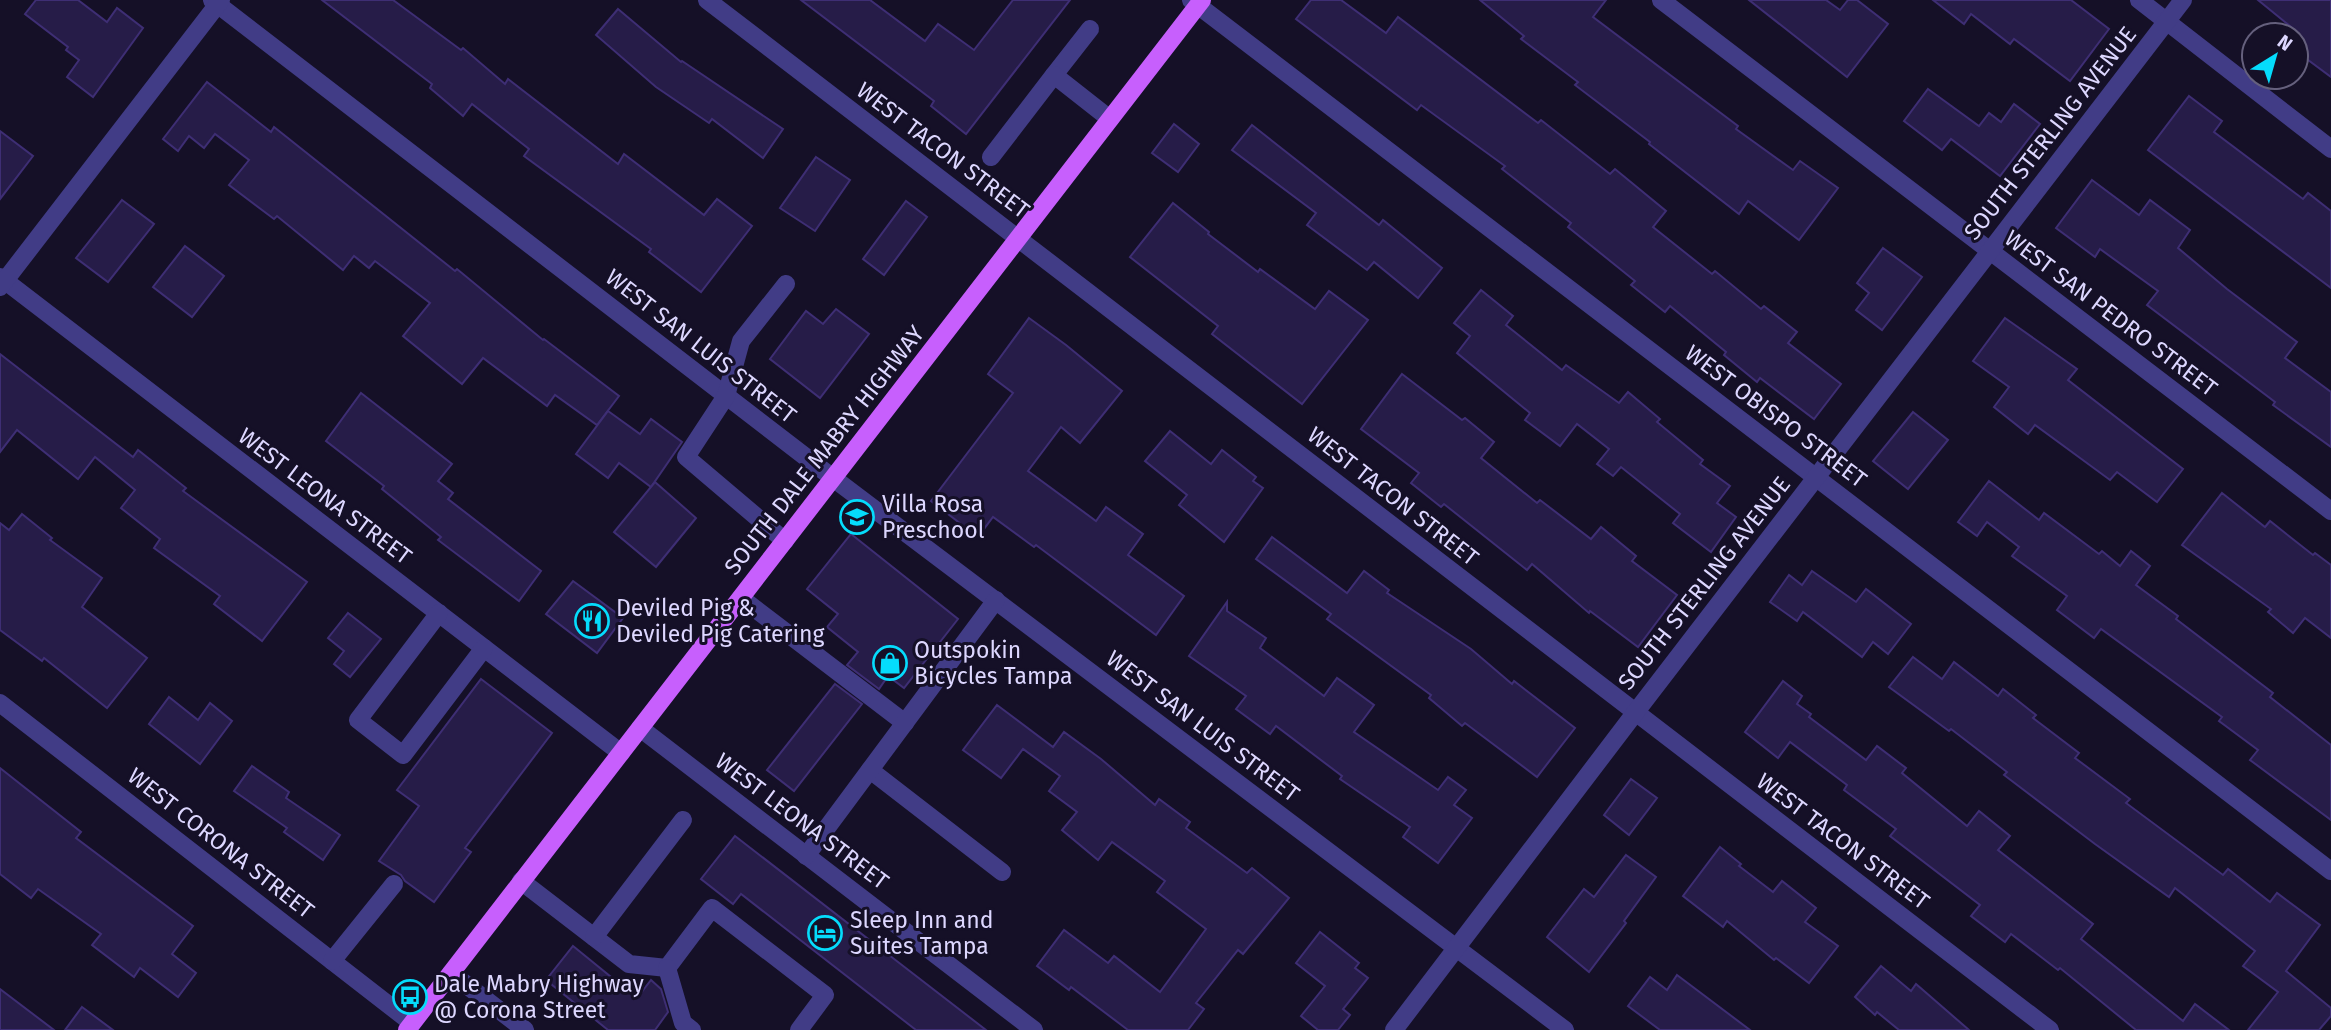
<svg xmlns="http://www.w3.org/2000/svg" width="2331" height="1030" font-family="'Fira Sans',sans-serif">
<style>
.building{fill:#261c48;stroke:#3e2e74;stroke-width:2}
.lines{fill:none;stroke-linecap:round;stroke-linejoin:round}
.minor{stroke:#413c86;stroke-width:18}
.major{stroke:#c75ffd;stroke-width:18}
.labels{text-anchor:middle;stroke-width:6;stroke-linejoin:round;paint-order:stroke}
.street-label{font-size:23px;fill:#ddd7ff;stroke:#151027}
.poi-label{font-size:23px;fill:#ddd7ff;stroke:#151027;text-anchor:start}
</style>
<rect width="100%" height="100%" fill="#151027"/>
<g class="building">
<polygon points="36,0 78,0 107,22 117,8 143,28 93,97 67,77 79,60 66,50 68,47 25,14"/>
<polygon points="322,0 393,0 461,50 463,48 505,84 508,79 618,164 624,154 704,215 717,199 752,226 701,292 649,252 651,249 524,156 529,149 472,104 463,116 430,88 432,84"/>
<polygon points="801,0 870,0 925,41 938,24 974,50 1013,0 1070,0 966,134 931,106 934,101"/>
<polygon points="1311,0 1341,0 1386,33 1398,17 1538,123 1541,120 1610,174 1615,169 1666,211 1653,227 1712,274 1715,271 1761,309 1764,306 1797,332 1788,343 1841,384 1814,419 1760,378 1757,382 1724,355 1726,352 1670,306 1665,312 1631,285 1635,281 1568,227 1571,223 1502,169 1505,166 1421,105 1417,110 1296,19"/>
<polygon points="1480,0 1606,0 1593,17 1738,126 1736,129 1793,170 1800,161 1838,188 1799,240 1748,201 1739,214 1649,144 1650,142 1575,85 1578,82 1521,39 1524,36"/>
<polygon points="1749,0 1826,0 1840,10 1848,0 1857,0 1888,24 1847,77"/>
<polygon points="1933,0 2071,0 2109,29 2070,81 2014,39 2010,44 1971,14 1964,24"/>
<polygon points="2258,0 2331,0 2331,77 2296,51 2296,31"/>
<polygon points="618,9 681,62 682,61 783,129 763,158 712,119 709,123 656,87 596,35"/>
<polygon points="207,82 271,132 274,127 455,271 457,269 543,340 544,339 619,396 597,425 555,395 547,406 483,358 462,384 403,336 430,303 375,261 369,268 354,256 343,270 277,216 274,219 229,185 249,160 215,134 204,148 189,136 178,151 163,139"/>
<polygon points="1928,89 1979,126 1989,113 2001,122 2014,104 2040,124 2000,176 1951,139 1942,150 1904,121"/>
<polygon points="2189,96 2222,121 2214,132 2303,199 2308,193 2331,211 2331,288 2148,150"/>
<polygon points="1174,124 1199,144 1178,172 1152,153"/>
<polygon points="1252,125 1379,225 1383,220 1442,268 1418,298 1374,262 1367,270 1307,225 1316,213 1232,150"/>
<polygon points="0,131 33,156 0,199"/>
<polygon points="816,157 850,180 815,231 780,208"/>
<polygon points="2092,180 2139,215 2150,200 2190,230 2178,248 2227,289 2297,342 2285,358 2331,392 2331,447 2273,405 2275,402 2147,305 2158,291 2100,249 2095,257 2056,228"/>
<polygon points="122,200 154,224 108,282 76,258"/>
<polygon points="906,201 927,217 884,275 863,259"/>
<polygon points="1173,203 1209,232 1208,234 1258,272 1260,269 1315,309 1329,291 1368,320 1302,404 1212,334 1218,326 1130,257"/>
<polygon points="185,246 224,276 192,317 153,287"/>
<polygon points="1883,248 1922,277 1882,330 1856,310 1869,293 1857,283"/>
<polygon points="1481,290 1513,316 1506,325 1562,370 1566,365 1619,403 1628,392 1660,419 1657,422 1703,460 1700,464 1730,486 1717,503 1736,517 1711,552 1673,523 1680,514 1621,467 1613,476 1597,464 1609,449 1577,424 1560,446 1525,420 1530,413 1457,353 1470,336 1454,323"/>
<polygon points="836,309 869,334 820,398 770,359 806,311 823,324"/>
<polygon points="1029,318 1066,345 1122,391 1080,443 1061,427 1028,471 1096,521 1106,507 1143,534 1128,555 1184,596 1156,635 1036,545 1034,547 993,517 978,537 931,501 1013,393 988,374"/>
<polygon points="2005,318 2077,369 2068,380 2183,469 2157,502 2117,472 2110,480 2035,425 2028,434 1994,407 2009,387 1973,361"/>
<polygon points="0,354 133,457 138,450 186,488 183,491 307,582 262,641 214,604 220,596 154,548 160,539 121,508 135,490 95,457 78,479 17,430 0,452"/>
<polygon points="1402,374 1462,420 1465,418 1494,442 1481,458 1537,503 1540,500 1591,539 1601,527 1636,556 1632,561 1677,595 1638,647 1590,611 1589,613 1532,564 1527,570 1444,504 1441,507 1411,483 1419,473 1361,429"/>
<polygon points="361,393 452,464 438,481 453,493 448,499 541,571 519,601 438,540 441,537 382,489 384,486 326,441"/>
<polygon points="608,411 640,434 651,419 682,442 651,487 619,463 608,478 576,454"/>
<polygon points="1913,412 1948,440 1908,489 1873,461"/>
<polygon points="1170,431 1211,464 1222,450 1256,477 1253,481 1263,488 1224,542 1179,505 1187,495 1145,461"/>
<polygon points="1989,481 2039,520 2044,513 2099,554 2102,551 2120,566 2131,551 2150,566 2136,585 2178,616 2176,619 2273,693 2270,697 2331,745 2331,820 2250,760 2258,750 2219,721 2222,717 2101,629 2094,638 2057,610 2067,596 2012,556 2019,547 1987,522 1977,536 1958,522"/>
<polygon points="655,482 696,518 656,567 614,532"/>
<polygon points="2222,493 2265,527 2270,521 2313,555 2315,553 2331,565 2331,638 2305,618 2293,633 2268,612 2271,609 2182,545"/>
<polygon points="22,514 52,538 50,540 102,578 82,607 147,658 107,708 44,658 42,661 0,630 0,523 9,530"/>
<polygon points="851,534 958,619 904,688 888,676 879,689 847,665 858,652 827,627 838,614 807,589"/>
<polygon points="1272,537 1347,593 1364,571 1389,590 1387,593 1471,649 1512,684 1514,681 1575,728 1537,777 1465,723 1462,726 1429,698 1431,695 1327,619 1331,614 1256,559"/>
<polygon points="1812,571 1856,602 1866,589 1911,624 1888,654 1873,642 1862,657 1803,612 1797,621 1770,602 1789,575 1802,585"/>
<polygon points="573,581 623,618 597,653 546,614"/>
<polygon points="1227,602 1227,611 1266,638 1260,648 1324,696 1337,678 1374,705 1354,732 1438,790 1448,777 1466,790 1454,805 1472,818 1438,863 1403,837 1410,827 1340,779 1342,776 1276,726 1270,734 1236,709 1246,696 1189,656"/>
<polygon points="348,613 381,639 350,677 334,664 344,651 328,638"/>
<polygon points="1913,657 1942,679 1954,662 1998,696 2003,689 2036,715 2033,718 2079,753 2075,758 2130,799 2126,803 2223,875 2228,869 2270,902 2277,893 2320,925 2286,971 2331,1008 2331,1016 2319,1030 2248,1030 2278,992 2243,966 2255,951 2175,888 2169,897 2095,844 2004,775 2007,772 1951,729 1949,731 1889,687"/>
<polygon points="481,679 552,733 465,848 471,852 434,902 405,881 401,875 379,861 419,806 397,790"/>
<polygon points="1783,681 1802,696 1797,704 1811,714 1809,717 1866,760 1877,746 1906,768 1902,773 1967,826 1979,811 2010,836 1998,850 2093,924 2081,939 2183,1021 2195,1004 2229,1030 2136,1030 2060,968 2058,970 2011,934 2005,942 1971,916 1980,905 1890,836 1896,829 1844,790 1847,785 1790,742 1778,758 1745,732"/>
<polygon points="835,684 862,704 794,791 767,770"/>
<polygon points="169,697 198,720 210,703 232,721 200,764 149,724"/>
<polygon points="997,705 1053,747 1064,732 1101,759 1155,805 1159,799 1190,822 1186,828 1247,873 1252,868 1289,898 1243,954 1238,950 1196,1003 1204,1009 1188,1030 1128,1030 1071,987 1069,990 1037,966 1064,930 1108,963 1114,956 1160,992 1206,929 1157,892 1165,881 1112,842 1098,860 1062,830 1077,812 1049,791 1060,776 1023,749 1001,778 963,750"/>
<polygon points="252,766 289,792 286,798 340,835 323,860 284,832 287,828 234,791"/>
<polygon points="0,768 81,832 76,838 193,926 172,954 196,973 178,997 140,968 134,977 92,945 101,934 38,889 31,898 0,874"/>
<polygon points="1631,779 1657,798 1629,835 1604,815"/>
<polygon points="735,836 898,962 986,1030 916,1030 741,894 733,904 701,879"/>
<polygon points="1720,847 1741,864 1739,866 1773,892 1782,881 1816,908 1805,922 1838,946 1809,983 1776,958 1774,960 1727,921 1723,927 1683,896"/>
<polygon points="1626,855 1656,877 1624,921 1626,923 1589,972 1547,937 1584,889 1594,897"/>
<polygon points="1320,932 1359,963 1355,968 1368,978 1343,1009 1350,1015 1338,1030 1318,1030 1301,1016 1325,986 1296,963"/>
<polygon points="573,946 637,998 651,980 661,989 668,1012 655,1030 608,1030 546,980"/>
<polygon points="1881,966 1911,991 1916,984 1969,1030 1899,1030 1877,1012 1875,1015 1855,997"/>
<polygon points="1677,975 1750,1030 1660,1030 1628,1006 1650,977 1667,990"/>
<polygon points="0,989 54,1030 0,1030"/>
<polygon points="82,1007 113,1030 65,1030"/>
</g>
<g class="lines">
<g class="minor">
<polyline points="212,0 833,478 1565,1030"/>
<polyline points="707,0 2050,1030"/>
<polyline points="1191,0 2331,871"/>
<polyline points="1661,0 2331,511"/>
<polyline points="2139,0 2331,149"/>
<polyline points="1054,75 1090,29"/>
<polyline points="991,157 1054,75 1110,119"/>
<polyline points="0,277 621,753"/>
<polyline points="0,287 221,0"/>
<polyline points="785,541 686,457 726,396 741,341 786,284"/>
<polyline points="741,598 905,723"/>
<polyline points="439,613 358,720 403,755 484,648"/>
<polyline points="0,703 412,1023"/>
<polyline points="640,728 1034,1030"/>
<polyline points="870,770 1002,872"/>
<polyline points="806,856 996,600"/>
<polyline points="521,881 629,964 667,968"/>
<polyline points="594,937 683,820"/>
<polyline points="332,961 394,884"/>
<polyline points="667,968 712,908 825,995 799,1030"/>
<polyline points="667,968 683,1023 692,1030"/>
<polyline points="451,973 525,1030"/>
<polyline points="1394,1030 1635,713 2183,0"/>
</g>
<polyline class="major" points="407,1030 1202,0"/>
</g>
<defs>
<g id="school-ring" transform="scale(1.75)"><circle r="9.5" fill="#151027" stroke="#05dcfc" stroke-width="1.5"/><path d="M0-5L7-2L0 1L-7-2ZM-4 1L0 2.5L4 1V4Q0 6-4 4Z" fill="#05dcfc"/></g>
<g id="restaurant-ring" transform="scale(1.75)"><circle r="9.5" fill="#151027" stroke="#05dcfc" stroke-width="1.5"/><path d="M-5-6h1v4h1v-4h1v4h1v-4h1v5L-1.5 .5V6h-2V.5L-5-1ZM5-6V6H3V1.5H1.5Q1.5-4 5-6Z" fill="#05dcfc"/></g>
<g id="shop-ring" transform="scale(1.75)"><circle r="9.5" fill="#151027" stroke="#05dcfc" stroke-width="1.5"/><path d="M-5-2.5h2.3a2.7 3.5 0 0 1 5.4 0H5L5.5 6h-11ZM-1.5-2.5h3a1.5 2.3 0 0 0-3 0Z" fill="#05dcfc"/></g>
<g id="hotel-ring" transform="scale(1.75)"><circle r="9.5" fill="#151027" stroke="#05dcfc" stroke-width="1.5"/><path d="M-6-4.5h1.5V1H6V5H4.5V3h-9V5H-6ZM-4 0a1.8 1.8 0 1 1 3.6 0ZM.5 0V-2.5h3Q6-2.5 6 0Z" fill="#05dcfc"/></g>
<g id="bus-ring" transform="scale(1.75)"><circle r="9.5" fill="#151027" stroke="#05dcfc" stroke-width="1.5"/><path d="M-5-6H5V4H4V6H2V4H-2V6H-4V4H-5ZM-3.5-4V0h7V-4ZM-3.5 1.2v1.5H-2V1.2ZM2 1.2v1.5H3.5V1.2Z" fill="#05dcfc"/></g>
</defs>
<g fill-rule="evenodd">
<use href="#school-ring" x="857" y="517"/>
<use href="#restaurant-ring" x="592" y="621"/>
<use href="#shop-ring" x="890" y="663"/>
<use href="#hotel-ring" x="825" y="933"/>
<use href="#bus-ring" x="410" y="997"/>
</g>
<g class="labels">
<g class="street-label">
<text transform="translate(2050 133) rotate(-52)" y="8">SOUTH STERLING AVENUE</text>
<text transform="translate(943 150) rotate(37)" y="8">WEST TACON STREET</text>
<text transform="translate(2111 313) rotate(37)" y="8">WEST SAN PEDRO STREET</text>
<text transform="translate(701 346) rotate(38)" y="8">WEST SAN LUIS STREET</text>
<text transform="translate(1776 416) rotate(37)" y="8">WEST OBISPO STREET</text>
<text transform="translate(824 450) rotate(-52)" y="8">SOUTH DALE MABRY HIGHWAY</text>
<text transform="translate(325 496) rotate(37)" y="8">WEST LEONA STREET</text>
<text transform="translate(1393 496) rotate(38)" y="8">WEST TACON STREET</text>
<text transform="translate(1704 583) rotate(-52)" y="8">SOUTH STERLING AVENUE</text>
<text transform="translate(1203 726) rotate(37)" y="8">WEST SAN LUIS STREET</text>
<text transform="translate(802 821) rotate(37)" y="8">WEST LEONA STREET</text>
<text transform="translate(1843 841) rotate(37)" y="8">WEST TACON STREET</text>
<text transform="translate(221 843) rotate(38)" y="8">WEST CORONA STREET</text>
</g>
<g class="poi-label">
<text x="882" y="512">Villa Rosa<tspan x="882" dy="26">Preschool</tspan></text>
<text x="616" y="616">Deviled Pig &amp;<tspan x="616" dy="26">Deviled Pig Catering</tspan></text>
<text x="914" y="658">Outspokin<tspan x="914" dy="26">Bicycles Tampa</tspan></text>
<text x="850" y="928">Sleep Inn and<tspan x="850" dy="26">Suites Tampa</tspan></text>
<text x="434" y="992">Dale Mabry Highway<tspan x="434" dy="26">@ Corona Street</tspan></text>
</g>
</g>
<g transform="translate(2275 56) rotate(37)"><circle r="33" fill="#151027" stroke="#65607d" stroke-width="2"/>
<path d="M0-5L12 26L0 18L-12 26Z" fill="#05dcfc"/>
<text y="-10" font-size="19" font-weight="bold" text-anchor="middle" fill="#ddd7ff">N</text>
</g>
</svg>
